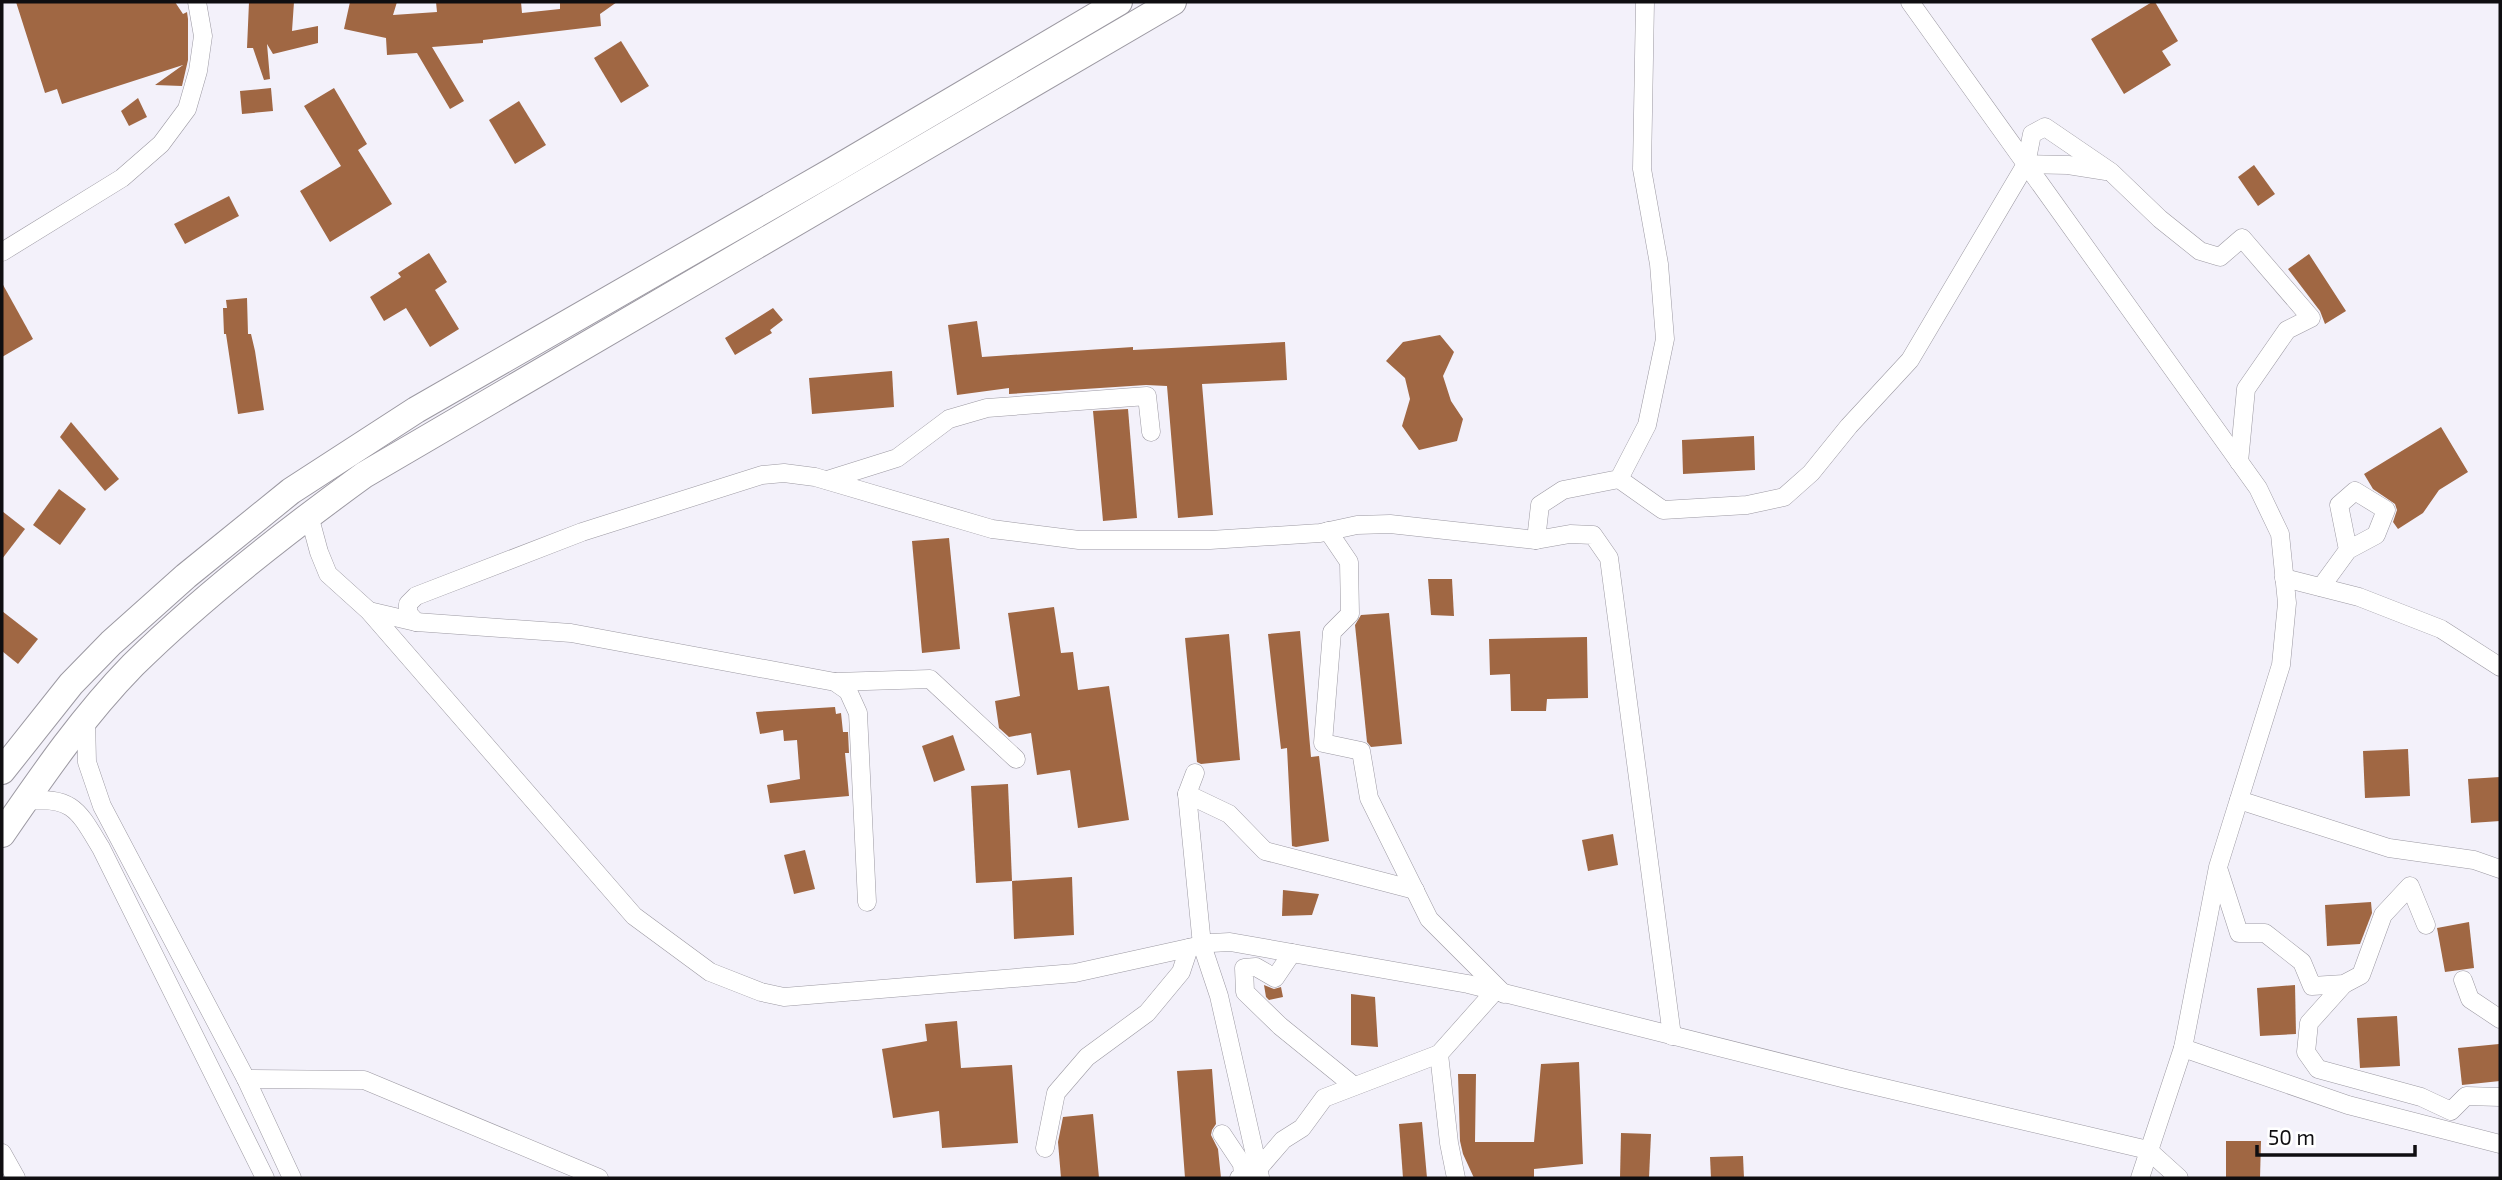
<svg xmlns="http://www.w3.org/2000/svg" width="2502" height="1180" font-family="'Exo 2',sans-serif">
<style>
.building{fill:#a06743}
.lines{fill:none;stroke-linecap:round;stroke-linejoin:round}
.street-casing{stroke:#9c99a2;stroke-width:19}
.secondary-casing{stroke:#9c99a2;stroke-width:28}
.street{stroke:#fff;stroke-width:18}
.secondary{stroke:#fff;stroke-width:26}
</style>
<rect width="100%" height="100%" fill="#f3f1fa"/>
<g class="building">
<polygon points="16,2 175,2 183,14 187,12 188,19 188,60 182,86 155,85 183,65 62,104 57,89 45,93"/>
<polygon points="249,2 294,2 292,31 318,26 318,43 273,54 267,44 270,79 264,80 253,48 247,48"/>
<polygon points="350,2 397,2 393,15 437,12 436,2 521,2 522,13 560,9 560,2 617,2 600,14 601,26 483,40 483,43 432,47 464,101 450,109 417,53 387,55 386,38 344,29"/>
<polygon points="2152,2 2155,2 2178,41 2162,51 2171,65 2124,94 2091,39"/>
<polygon points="621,41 649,86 621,103 594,58"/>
<polygon points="271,88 273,111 242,114 240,91"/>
<polygon points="334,88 367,144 358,150 392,204 330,242 300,191 341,166 304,106"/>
<polygon points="138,98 147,117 129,126 121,111"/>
<polygon points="519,101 546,145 515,164 489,120"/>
<polygon points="2254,165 2275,194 2258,206 2238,177"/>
<polygon points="229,196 239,216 185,244 174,224"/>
<polygon points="429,253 447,282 435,290 459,329 430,347 406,308 384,321 370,297 401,277 398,273"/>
<polygon points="2309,254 2346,311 2325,324 2320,311 2288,269"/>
<polygon points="2,283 33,339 2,357"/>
<polygon points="247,298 248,334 251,334 255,351 264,410 238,414 226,334 224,334 223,308 227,308 226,300"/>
<polygon points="773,308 783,320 770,330 772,333 735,355 725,338"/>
<polygon points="977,321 982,357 1133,347 1133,350 1285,342 1287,380 1202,384 1213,515 1178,518 1167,386 1146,385 1009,394 1009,388 957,395 948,325"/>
<polygon points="1440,335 1454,352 1443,376 1451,401 1463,419 1457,441 1419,450 1402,426 1410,399 1405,378 1386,361 1403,342"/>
<polygon points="892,371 894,407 812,414 809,378"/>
<polygon points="1128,409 1137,518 1103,521 1093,411"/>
<polygon points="71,422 119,479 105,491 60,437"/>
<polygon points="2441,427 2468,472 2439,490 2423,513 2398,529 2393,522 2397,510 2395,504 2373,489 2364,474"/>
<polygon points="1754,436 1755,470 1683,474 1682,440"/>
<polygon points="59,489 86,509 60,545 33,525"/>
<polygon points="2,511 25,529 2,559"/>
<polygon points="949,538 960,649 922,653 912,541"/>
<polygon points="1428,579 1452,579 1454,616 1431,615"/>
<polygon points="1054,607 1061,653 1073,652 1078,690 1109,686 1129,820 1078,828 1070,770 1037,775 1031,733 1009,737 999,728 995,701 1020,696 1008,613"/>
<polygon points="2,611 38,639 18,664 2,651"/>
<polygon points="1389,613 1402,744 1371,747 1367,742 1355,625 1361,615"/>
<polygon points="1300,631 1311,757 1319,756 1329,841 1296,847 1292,846 1287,748 1281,749 1268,634"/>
<polygon points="1229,634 1240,760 1201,764 1197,762 1185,638"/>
<polygon points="1587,637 1588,698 1547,699 1546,711 1511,711 1510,674 1490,675 1489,639"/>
<polygon points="835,707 836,714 841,713 843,732 848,732 849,753 845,753 849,796 770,803 767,785 800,779 797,740 784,741 783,730 760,734 756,712"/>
<polygon points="953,735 965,770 934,782 922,746"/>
<polygon points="2408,749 2410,796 2365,798 2363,751"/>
<polygon points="2500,777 2500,821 2471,823 2468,779"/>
<polygon points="1008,784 1012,881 976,883 971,786"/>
<polygon points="1613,834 1618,865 1588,871 1582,840"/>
<polygon points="805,850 815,889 794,894 784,855"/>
<polygon points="1072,877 1074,935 1014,939 1012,881"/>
<polygon points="1283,890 1319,894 1312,915 1282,916"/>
<polygon points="2371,902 2372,913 2360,944 2327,946 2325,905"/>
<polygon points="2469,922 2474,968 2445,972 2437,928"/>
<polygon points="1264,985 1274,989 1281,987 1283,997 1269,1000 1266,997"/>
<polygon points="2295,985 2296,1034 2260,1036 2257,988"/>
<polygon points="1351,994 1375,997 1378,1047 1351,1045"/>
<polygon points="2397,1016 2400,1066 2360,1068 2357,1018"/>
<polygon points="957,1021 961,1068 1012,1065 1018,1143 942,1148 939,1111 893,1118 882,1049 927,1041 925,1024"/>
<polygon points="2499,1044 2500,1081 2462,1085 2458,1048"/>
<polygon points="1579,1062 1583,1164 1534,1169 1534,1178 1474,1178 1463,1154 1460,1141 1458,1074 1476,1074 1475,1142 1534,1142 1541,1064"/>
<polygon points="1212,1069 1216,1124 1212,1130 1211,1135 1218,1149 1221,1178 1185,1178 1177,1071"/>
<polygon points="1093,1114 1099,1178 1061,1178 1058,1142 1063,1117"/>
<polygon points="1422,1122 1427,1178 1403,1178 1399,1124"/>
<polygon points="1621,1133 1651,1134 1649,1178 1620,1178"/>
<polygon points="2226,1141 2261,1141 2260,1178 2226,1178"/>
<polygon points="1743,1156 1744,1178 1711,1178 1710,1157"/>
</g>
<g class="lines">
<g class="street-casing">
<g id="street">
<polyline points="1910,2 2258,488 2280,534 2287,603 2281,665 2218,867 2183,1048 2140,1178"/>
<polyline points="2026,164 2068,165 2106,171"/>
<polyline points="2,252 122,178 161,144 187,109 198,71 203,36 197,2"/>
<polyline points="1619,479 1663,510 1747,505 1784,497 1811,473 1849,426 1910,360 2026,164 2032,134 2045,127 2111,172 2160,219 2200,251 2220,257 2242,238 2311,318 2287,330 2246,389 2239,462"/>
<polyline points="827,480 897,458 949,419 987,408 1147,396 1151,432"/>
<polyline points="309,515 319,552 328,574 369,611 634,916 710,972 761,992 784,997 1075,973 1211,943 1230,942 1468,984 1846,1079 2148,1150 2179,1178"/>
<polyline points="1328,531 1349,562 1350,614 1332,632 1323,743 1361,751 1369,798 1429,919 1504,994"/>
<polyline points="1536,540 1540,505 1563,490 1619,479 1647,425 1665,339 1659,264 1642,169 1645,2"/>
<polyline points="2284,578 2359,597 2441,629 2500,667"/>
<polyline points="2321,587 2348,550 2376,535 2386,510 2355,491 2339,505 2348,550"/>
<polyline points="369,611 416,622 571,633 835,682 848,691 858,713 867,902"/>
<polyline points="416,622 408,613 408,604 416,596 582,532 762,475 784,473 815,477 992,529 1079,540 1210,540 1320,533 1357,525 1390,524 1536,540 1570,534 1593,535 1609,558 1672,1036"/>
<polyline points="835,682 930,679 1016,759"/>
<polyline points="86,720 87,762 102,806 246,1079 292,1178"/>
<polyline points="1195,773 1187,794 1229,814 1265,851 1415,890"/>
<polyline points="1187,794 1202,945 1219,996 1260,1177"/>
<polyline points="2239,800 2389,848 2474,860 2500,869"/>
<path d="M24,801c49,-5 54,9 77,47l164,330"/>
<polyline points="2219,871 2239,933 2265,933 2302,962 2312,986 2344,984 2361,975 2383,915 2410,886 2426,925"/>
<polyline points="1292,953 1275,978 1256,967 1244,968 1245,992 1280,1026 1354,1086"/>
<polyline points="2463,980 2470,999 2500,1019"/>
<polyline points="2344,984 2309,1023 2306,1052 2318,1069 2421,1097 2451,1111 2466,1096 2500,1097"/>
<polyline points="2183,1048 2348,1105 2500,1144"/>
<polyline points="246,1079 364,1080 599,1178"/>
<polyline points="1222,1134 1242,1164 1243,1176 1239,1178"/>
<polyline points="1045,1148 1056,1093 1087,1057 1147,1013 1181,972 1189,948"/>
<polyline points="2,1153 16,1178"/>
<polyline points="1258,1169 1283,1140 1302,1128 1324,1098 1439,1054"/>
<polyline points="1456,1178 1449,1143 1439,1054 1495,991"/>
</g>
</g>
<g class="secondary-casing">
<g id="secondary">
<polyline points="2,771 71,684 111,643 186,576 291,491 416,410 834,170 1119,2"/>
<path d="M2,834c40,-58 81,-118 131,-169 71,-70 151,-132 231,-190l809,-473"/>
</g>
</g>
<use href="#street" class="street"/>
<use href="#secondary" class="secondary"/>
</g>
<rect width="2502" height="1180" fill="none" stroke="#0f0e11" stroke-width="7"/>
<path d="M2257 1145v10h158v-10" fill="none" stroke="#0f0e11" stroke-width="3.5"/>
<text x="2268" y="1145" font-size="21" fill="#0f0e11" stroke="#ffffff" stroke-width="5" paint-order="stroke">50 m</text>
</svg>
